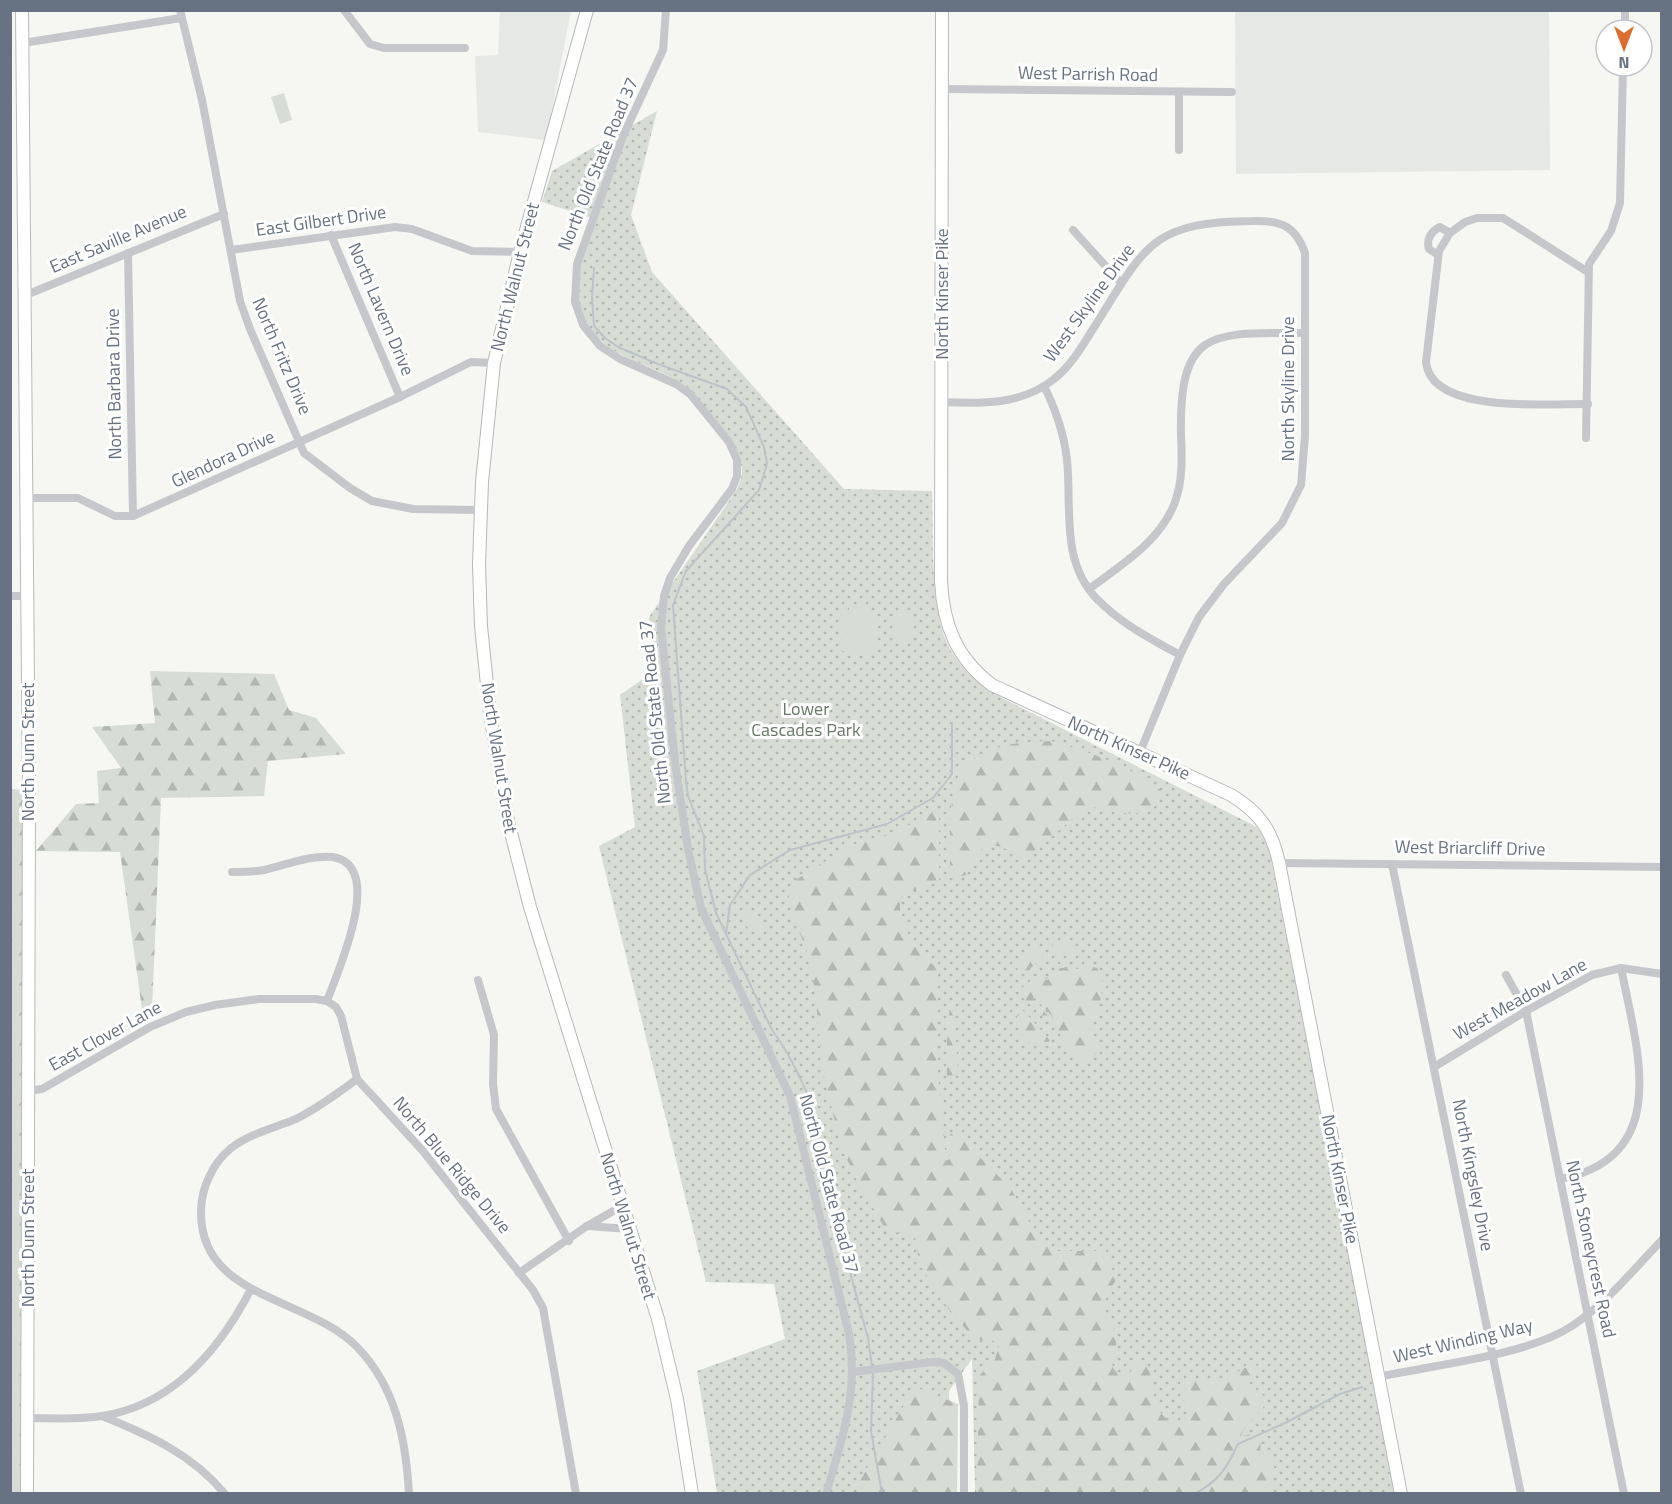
<svg xmlns="http://www.w3.org/2000/svg" width="1672" height="1504" font-family="'Titillium Web',sans-serif">
<style>
.built{fill:#e6e8e6}
.grass{fill:url(#grass-dots)}
.forest{fill:url(#forest-firs)}
.garden{fill:#d7ddd4}
.lines{fill:none;stroke-linecap:round;stroke-linejoin:round}
.stream{stroke:#bcc4ca;stroke-width:2}
.secondary-casing{stroke:#b7babf;stroke-width:14}
.primary-casing{stroke:#b5b8bd;stroke-width:14}
.street{stroke:#c5c7cb;stroke-width:8}
.secondary{stroke:#fff;stroke-width:12}
.primary{stroke:#fff;stroke-width:12}
.labels{text-anchor:middle;stroke-width:6;stroke-linejoin:round;paint-order:stroke}
.street-label{font-size:18px;fill:#677283;stroke:#fff}
.park-label{font-size:18px;fill:#677a65;stroke:#fff}
</style>
<defs>
<pattern id="grass-dots" width="8" height="8" patternUnits="userSpaceOnUse" patternTransform="scale(1.5)"><rect width="8" height="8" fill="#d7ddd4"/><path d="M2 2h.1M6 6h.1" fill="none" stroke="#b2b8b1" stroke-width="1.8" stroke-linecap="round"/></pattern>
<pattern id="forest-firs" width="22" height="20" patternUnits="userSpaceOnUse" patternTransform="scale(1.5)"><rect width="22" height="20" fill="#d7ddd4"/><path d="M5 1l3.5 6h-7zM16 11l3.5 6h-7z" fill="#b2b8b1"/></pattern>
</defs>
<rect width="100%" height="100%" fill="#f6f6f3"/>
<g class="built">
<polygon points="500,11 571,11 546,140 478,132 475,56 498,55"/>
<polygon points="1235,11 1549,11 1550,170 1236,174"/>
</g>
<path class="grass" d="M657,111l-26,104 21,57 192,217 88,2c2,47 -4,129 23,166 13,18 30,30 49,42l253,128 11,17 128,649h-421l-3,-134 -23,32 3,102h-235l-20,-122 88,-32 -11,-55 -68,-2 -107,-436 36,-19 -15,-132 34,-24 -5,-54 87,-126c4,-8 8,-18 5,-27 -6,-16 -45,-72 -59,-81 -42,-25 -87,-25 -104,-80 -7,-25 8,-60 14,-85l-50,-16 10,-31z"/>
<g class="forest">
<polygon points="150,671 274,674 289,710 316,718 346,754 268,761 264,796 161,798 152,1010 142,1009 120,852 36,851 76,804 99,803 97,771 121,768 92,727 155,723"/>
<path d="M1051,741c39,11 80,25 112,51 -2,3 -4,10 -7,13 -15,16 -49,5 -68,1l-60,50 -7,1c-60,-37 -32,25 -71,21v-66l10,-44c33,-23 52,-26 91,-27z"/>
<polygon points="11,789 26,790 21,1493 11,1494"/>
<path d="M939,809v71c-11,8 -29,8 -37,19 -5,9 0,14 2,22 6,23 16,33 34,48l-2,83 10,109 4,-2 -2,-22 6,-6 57,58 30,54 14,8h51l10,29 -14,21c6,23 23,32 9,59l3,10 10,5 6,-2 6,-12h5l8,6c5,23 1,41 23,56l13,-1 5,-8 -11,-24 2,-10h40l34,-17 2,3 -8,17 15,13 2,6c-6,14 -22,20 -25,34l16,-3 4,3 -1,16 12,7 3,12 -6,22h-292l2,-117 16,-17 4,-14 -4,-4 -21,-2 -26,-31 -28,-43 -5,-28 -29,-7 -27,-45 -18,-39 -18,-74 -8,-81 -7,-36 -20,-56 8,-19 21,-14 38,-22 41,-12z"/>
<polygon points="1056,941 1075,944 1075,952 1054,955 1052,943"/>
<path d="M1033,947l7,1 3,9 -17,15 -10,4c3,-13 3,-24 17,-29z"/>
<path d="M1085,965l12,3c13,18 -1,43 -7,63l8,19c-21,36 -40,-25 -47,-35 -5,-6 -11,-10 -16,-17l10,-17 -12,17 19,23 -9,-4 -21,-20v-9l18,-15 8,4 -3,4 9,-5 3,-7 10,-2 12,2z"/>
<polygon points="951,999 958,1064 955,1073 947,1080 947,1033"/>
<polygon points="1020,1007 1051,1041 1034,1044 1023,1040 1017,1017"/>
<polygon points="915,1387 958,1404 957,1493 857,1493 860,1480"/>
</g>
<g class="garden">
<polygon points="284,93 292,120 280,124 271,97"/>
<polygon points="849,607 868,607 878,618 878,649 874,654 858,651 857,654 842,651 842,610 849,610"/>
<rect x="893" y="611" width="18" height="30"/>
<polygon points="756,911 761,928 749,932 744,915"/>
</g>
<g class="lines">
<g class="stream">
<path d="M594,268l-2,29 2,29 11,12 13,9 40,17 69,25 19,18 18,40 3,17 -8,26 -73,81 -13,34 13,176 2,15 16,40 1,33 11,44 56,117c15,20 36,59 41,83 3,14 2,28 5,42l50,183 4,29"/>
<polyline points="726,934 730,905 750,875 790,850 887,824 933,798 952,774 952,723"/>
<polyline points="873,1373 871,1431 882,1494"/>
<path d="M1194,1494c24,-12 33,-26 44,-50l49,-22 53,-28 22,-7"/>
</g>
<g class="secondary-casing">
<g id="secondary">
<polyline points="22,10 29,793 27,1494"/>
<path d="M942,10l-1,571c2,43 15,77 51,104l239,110c28,17 41,35 48,68l122,631"/>
</g>
</g>
<g class="primary-casing">
<polyline id="primary" points="587,10 520,252 494,363 482,482 479,565 481,626 490,714 508,821 530,907 658,1319 677,1399 692,1494"/>
</g>
<g class="street">
<polyline points="180,10 202,100 240,301 250,329 304,453 350,488 372,501 413,509 481,510"/>
<polyline points="344,10 370,44 384,48 465,48"/>
<path d="M666,10l-3,40 -40,86 -46,128 -2,38 8,23 17,21 20,13 56,25 14,10 39,48 8,18v16l-5,13 -43,57 -19,32 -6,18 -3,32 14,134 13,87 13,59 89,188 59,238c10,57 -7,106 -23,160"/>
<polyline points="1625,30 1625,10"/>
<polyline points="23,43 181,18"/>
<polyline points="944,89 1232,92"/>
<polyline points="1179,92 1179,150"/>
<polyline points="1073,230 1121,283"/>
<polyline points="331,235 400,397"/>
<polyline points="231,250 395,227 412,229 472,251 520,252"/>
<polyline points="128,253 133,516"/>
<path d="M1438,255l-9,-6c-3,-9 2,-18 11,-22l10,6"/>
<polyline points="26,295 224,214"/>
<path d="M1044,386c12,24 20,47 23,74 5,47 -7,101 30,139 23,24 54,40 83,56"/>
<path d="M941,402c40,2 81,3 113,-23 17,-13 28,-33 39,-50 52,-82 56,-107 160,-108 27,-1 43,5 52,32v183l-4,49 -19,38 -58,61 -25,33 -19,38 -40,97"/>
<path d="M1588,404c-39,-1 -157,11 -162,-42l13,-111 11,-18 15,-11 12,-4h26l85,54"/>
<polyline points="1586,438 1589,264 1611,231 1620,203 1623,66"/>
<polyline points="26,498 78,498 115,516 133,516 400,397 471,362 494,363"/>
<path d="M1089,589c32,-24 72,-48 86,-87 8,-22 7,-45 6,-68 -2,-107 32,-101 124,-101"/>
<polyline points="10,596 28,596"/>
<polyline points="1279,863 1662,867"/>
<polyline points="1392,864 1521,1494"/>
<path d="M232,872c10,0 21,0 32,-2 22,-5 45,-15 68,-13 55,7 5,116 -5,144"/>
<polyline points="1506,975 1526,1011 1624,1494"/>
<polyline points="478,980 494,1035 493,1084 496,1109 569,1241"/>
<polyline points="1434,1067 1526,1011 1592,975 1621,968 1662,974"/>
<path d="M357,1079c-20,15 -39,29 -61,40 -22,9 -48,15 -66,30 -17,14 -28,38 -29,60 -3,90 106,87 156,138 39,40 49,93 52,147"/>
<polyline points="28,1091 42,1089 150,1027 186,1012 215,1005 259,999 316,999 327,1001 336,1007 341,1016 357,1079 422,1150 533,1290 543,1308 576,1494"/>
<path d="M1560,1179c112,-22 78,-126 61,-211"/>
<polyline points="587,1226 629,1229"/>
<polyline points="519,1273 587,1226 622,1206"/>
<polyline points="853,1372 932,1362 944,1363 958,1374 964,1406 964,1494"/>
<path d="M1378,1377c55,-12 148,-21 194,-51 35,-23 61,-56 90,-86"/>
<path d="M102,1416c47,19 90,38 123,78"/>
<path d="M29,1418c24,0 50,2 73,-2 71,-11 118,-67 149,-127"/>
</g>
<use href="#secondary" class="secondary"/>
<use href="#primary" class="primary"/>
</g>
<g class="labels">
<g class="street-label">
<text transform="translate(1088 74) rotate(1)" y="6">West Parrish Road</text>
<text transform="translate(598 164) rotate(-68)" y="6">North Old State Road 37</text>
<text transform="translate(321 221) rotate(-8)" y="6">East Gilbert Drive</text>
<text transform="translate(118 239) rotate(-23)" y="6">East Saville Avenue</text>
<text transform="translate(515 277) rotate(-76)" y="6">North Walnut Street</text>
<text transform="translate(942 294) rotate(-90)" y="6">North Kinser Pike</text>
<text transform="translate(1089 303) rotate(-54)" y="6">West Skyline Drive</text>
<text transform="translate(381 309) rotate(67)" y="6">North Lavern Drive</text>
<text transform="translate(282 356) rotate(67)" y="6">North Fritz Drive</text>
<text transform="translate(114 384) rotate(-91)" y="6">North Barbara Drive</text>
<text transform="translate(1288 389) rotate(-90)" y="6">North Skyline Drive</text>
<text transform="translate(223 459) rotate(-25)" y="6">Glendora Drive</text>
<text transform="translate(655 712) rotate(-96)" y="6">North Old State Road 37</text>
<text transform="translate(1129 748) rotate(24)" y="6">North Kinser Pike</text>
<text transform="translate(28 752) rotate(-90)" y="6">North Dunn Street</text>
<text transform="translate(499 758) rotate(81)" y="6">North Walnut Street</text>
<text transform="translate(1470 848) rotate(1)" y="6">West Briarcliff Drive</text>
<text transform="translate(1520 999) rotate(-29)" y="6">West Meadow Lane</text>
<text transform="translate(105 1036) rotate(-29)" y="6">East Clover Lane</text>
<text transform="translate(452 1165) rotate(50)" y="6">North Blue Ridge Drive</text>
<text transform="translate(1473 1175) rotate(79)" y="6">North Kingsley Drive</text>
<text transform="translate(1340 1179) rotate(79)" y="6">North Kinser Pike</text>
<text transform="translate(829 1184) rotate(75)" y="6">North Old State Road 37</text>
<text transform="translate(628 1226) rotate(73)" y="6">North Walnut Street</text>
<text transform="translate(28 1238) rotate(-90)" y="6">North Dunn Street</text>
<text transform="translate(1591 1249) rotate(78)" y="6">North Stoneycrest Road</text>
<text transform="translate(1463 1341) rotate(-13)" y="6">West Winding Way</text>
</g>
<g class="park-label">
<text x="806" y="715">Lower<tspan x="806" dy="21">Cascades Park</tspan></text>
</g>
</g>
<rect width="1672" height="1504" fill="none" stroke="#677283" stroke-width="24"/>
<g transform="translate(1624 48) rotate(180)"><circle r="28" fill="#ffffff" stroke="#c2c7cd" stroke-width="1.5"/>
<path d="M0-4.5L10 22L0 15L-10 22Z" fill="#db6d2f"/>
<text y="-9" font-size="16" font-weight="bold" text-anchor="middle" fill="#677283">N</text>
</g>
</svg>
